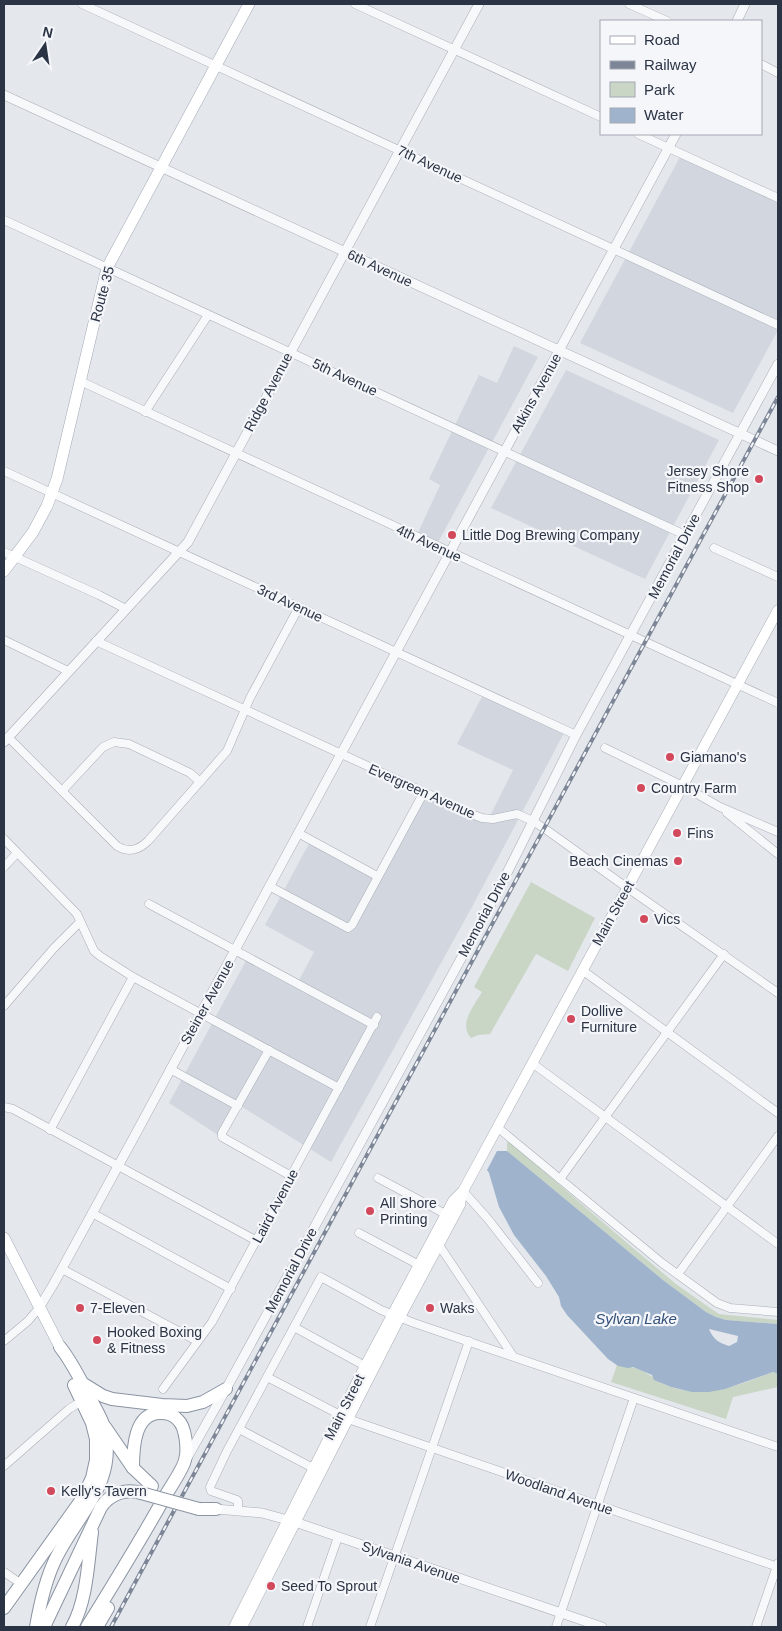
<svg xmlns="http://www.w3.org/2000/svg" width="782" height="1631" font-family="Helvetica,sans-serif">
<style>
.built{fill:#d2d6de}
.green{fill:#c9d6c5}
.water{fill:#9fb4cc;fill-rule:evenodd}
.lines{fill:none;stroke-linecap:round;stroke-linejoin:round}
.minor-casing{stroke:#a9aeb7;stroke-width:9}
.tertiary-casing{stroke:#a9aeb7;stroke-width:10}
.secondary-casing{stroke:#a9aeb7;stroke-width:11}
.primary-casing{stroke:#a3abb8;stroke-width:12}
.trunk-casing{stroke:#8b94a3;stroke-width:14}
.minor{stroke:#f7f8fa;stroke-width:8}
.tertiary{stroke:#f7f8fa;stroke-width:9}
.secondary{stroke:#fff;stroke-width:10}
.primary{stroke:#fff;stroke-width:11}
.trunk{stroke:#fff;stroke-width:12}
.rail-casing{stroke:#7d8696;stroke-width:4}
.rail{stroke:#f4f6f9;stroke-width:2;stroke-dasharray:5.5;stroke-linecap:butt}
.trunk-bridge-casing{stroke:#8b94a3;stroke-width:14;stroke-linecap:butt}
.trunk-bridge{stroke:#fff;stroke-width:12}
.poi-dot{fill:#d1495b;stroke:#f4f6f9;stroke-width:2}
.labels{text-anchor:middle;stroke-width:4.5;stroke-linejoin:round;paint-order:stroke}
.street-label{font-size:14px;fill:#2b3445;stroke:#f4f6f9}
.poi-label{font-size:14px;fill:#2b3445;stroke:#f4f6f9;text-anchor:start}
.water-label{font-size:15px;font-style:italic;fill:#34527a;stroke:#f4f6f9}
</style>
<rect width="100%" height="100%" fill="#e4e7ec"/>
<g class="built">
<polygon points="681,155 778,200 778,330 733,413 580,343"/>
<polygon points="514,346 538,357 435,548 415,539 440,485 429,479 479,375 497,383"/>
<polygon points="566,370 719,440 645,579 491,508"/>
<polygon points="483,695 564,733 472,907 331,1162 239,1105 221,1137 169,1103 248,957 297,984 314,952 265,925 311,840 380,879 426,797 488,820 513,770 457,744"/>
</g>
<g class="green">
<path d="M531,882l64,36 -27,53 -32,-17 -46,80 -12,1 -7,3c-13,-14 3,-32 11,-46l-8,-5z"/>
<polygon points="507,1140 633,1248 676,1284 710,1308 719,1314 778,1320 778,1324 726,1320 716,1317 706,1312 663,1280 507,1151"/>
<path d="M617,1365c8,3 12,1 18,3 14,4 20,13 33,18 37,14 70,-1 105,-14l5,2v13l-45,10 -7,22 -115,-37z"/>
</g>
<path class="water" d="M497,1151h10l156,129 43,32 10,5 10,3 52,4v50l-5,-2 -48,17 -16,3h-17l-21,-5 -17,-7 -2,-5 -19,-8 -5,1 -10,-2 -10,-7 -41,-44 -6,-9 -2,-9 -13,-21 -32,-41 -15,-28 -10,-34 -2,-3zM709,1329l29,7 -1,6 -8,4c-10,-3 -16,-7 -20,-17z"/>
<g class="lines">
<g class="minor-casing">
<g id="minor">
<polyline points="82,4 778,325"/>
<polyline points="355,4 601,117"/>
<polyline points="629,4 667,21"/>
<polyline points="761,64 778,73"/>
<polyline points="638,134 778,198"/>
<polyline points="4,220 685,535"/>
<polyline points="80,381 778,703"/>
<polyline points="145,412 208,315"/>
<polyline points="4,471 576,735"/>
<polyline points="714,548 778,577"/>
<polyline points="4,552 99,595 126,609"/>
<polyline points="4,640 68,671"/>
<polyline points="96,641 474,815 482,818 493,819 517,814 533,821 548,831 619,882 778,993"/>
<path d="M8,737l109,109c11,7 22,4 31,-5l79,-90 23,-53 49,-91"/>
<polyline points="605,748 683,786 720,807 778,832"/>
<polyline points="62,791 103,747 114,742 129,744 190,773 200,782"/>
<polyline points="727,813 778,854"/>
<polyline points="298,833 377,876"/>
<polyline points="4,839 77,914 94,951 100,956 133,977 339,1088"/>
<polyline points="4,867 17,853"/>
<polyline points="269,886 348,928 352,925 424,792"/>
<polyline points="149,904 374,1025"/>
<polyline points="582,970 778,1113"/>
<polyline points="4,1006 54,948 80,922"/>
<polyline points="269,1050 222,1133 222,1137 291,1176"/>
<polyline points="532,1063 778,1244"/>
<polyline points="170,1069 238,1106"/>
<polyline points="4,1107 13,1109 257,1241"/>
<polyline points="497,1127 662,1263 717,1303 730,1308 778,1312"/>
<polyline points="50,1130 133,977"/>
<polyline points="378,1178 449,1216"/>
<polyline points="560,1179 724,954"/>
<polyline points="463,1191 488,1219 538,1283"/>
<polyline points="92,1213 231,1289"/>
<polyline points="359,1233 419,1265"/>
<polyline points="439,1245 513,1356"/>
<polyline points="62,1269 197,1341"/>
<polyline points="678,1274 778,1136"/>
<polyline points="294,1327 365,1366"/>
<polyline points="4,1341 28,1321 39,1308"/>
<polyline points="267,1377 348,1419 778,1567"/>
<polyline points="163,1389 212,1322 377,1017"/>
<polyline points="239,1429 313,1468"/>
<polyline points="4,1466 69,1409 82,1401"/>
<polyline points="238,1510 238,1501 237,1500 211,1491 210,1487 227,1451 321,1277 381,1310 414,1323 778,1447"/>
<polyline points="4,1572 20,1583"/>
<polyline points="307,1627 338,1537"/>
<polyline points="370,1627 469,1341"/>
<polyline points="556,1627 634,1398"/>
<polyline points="756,1627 778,1563"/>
</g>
</g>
<g class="tertiary-casing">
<g id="tertiary">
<polyline points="737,21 745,4"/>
<polyline points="4,95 778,451"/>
<polyline points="4,742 188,542 479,4"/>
<polyline points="39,1308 53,1285 134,1137 676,134"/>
<polyline points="187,1458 226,1389 499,889 576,735 778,364"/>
<polyline points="216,1509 262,1513 295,1522 602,1627"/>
</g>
</g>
<g class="secondary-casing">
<g id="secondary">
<polyline points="234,1627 365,1366 446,1214 453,1201 463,1191 778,610"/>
<polyline points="242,1627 400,1317 460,1205 462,1192"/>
</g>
</g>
<g class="primary-casing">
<g id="primary">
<polyline points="4,571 33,532 47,506 57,479 107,268 249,4"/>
<polyline points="4,1238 60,1347"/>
</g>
</g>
<g class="trunk-casing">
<g id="trunk">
<polyline points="82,1383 103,1396 112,1399 162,1405 187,1406 203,1402 226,1389"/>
<polyline points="105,1427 133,1468 152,1486"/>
<polyline points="199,1509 216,1509"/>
<polyline points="4,1608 82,1499 92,1478 96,1460 96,1439 92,1423 74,1385"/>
<path d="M36,1627c4,-23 9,-47 20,-69 22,-45 62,-75 48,-131 -3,-10 -10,-21 -15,-31 -9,-17 -17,-34 -29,-49"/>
<path d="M44,1627l57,-120c9,-13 25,-19 40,-14"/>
<path d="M72,1627c15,-27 16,-64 20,-95"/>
<path d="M87,1627c26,-42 52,-84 76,-127 5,-10 20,-30 22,-40 3,-9 1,-33 -7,-40 -4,-5 -10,-7 -17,-7 -27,-1 -28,36 -28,55"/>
<polyline points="97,1627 108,1608"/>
</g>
</g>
<use href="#minor" class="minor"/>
<use href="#tertiary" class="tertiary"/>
<use href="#secondary" class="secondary"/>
<use href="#primary" class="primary"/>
<use href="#trunk" class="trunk"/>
<g class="rail-casing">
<polyline id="rail" points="111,1627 778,397"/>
</g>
<use href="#rail" class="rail"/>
<g class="trunk-bridge-casing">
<polyline id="trunk-bridge" points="141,1493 199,1509"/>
</g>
<use href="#trunk-bridge" class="trunk-bridge"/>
</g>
<g class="poi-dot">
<circle cx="759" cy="479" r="5"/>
<circle cx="452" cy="535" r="5"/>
<circle cx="670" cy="757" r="5"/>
<circle cx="641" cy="788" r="5"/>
<circle cx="677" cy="833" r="5"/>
<circle cx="678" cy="861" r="5"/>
<circle cx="644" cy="919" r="5"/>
<circle cx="571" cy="1019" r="5"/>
<circle cx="370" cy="1211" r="5"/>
<circle cx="80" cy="1308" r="5"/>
<circle cx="430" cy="1308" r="5"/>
<circle cx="97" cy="1340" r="5"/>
<circle cx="51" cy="1491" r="5"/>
<circle cx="271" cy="1586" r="5"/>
</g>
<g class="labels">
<g class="street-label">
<text transform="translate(430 164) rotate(25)" y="5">7th Avenue</text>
<text transform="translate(380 268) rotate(25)" y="5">6th Avenue</text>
<text transform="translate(102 294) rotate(-75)" y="5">Route 35</text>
<text transform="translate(345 377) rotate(25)" y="5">5th Avenue</text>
<text transform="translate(268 392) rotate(-62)" y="5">Ridge Avenue</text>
<text transform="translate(536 393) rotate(-61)" y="5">Atkins Avenue</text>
<text transform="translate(429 543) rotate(25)" y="5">4th Avenue</text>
<text transform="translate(674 556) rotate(-62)" y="5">Memorial Drive</text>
<text transform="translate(290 603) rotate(25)" y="5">3rd Avenue</text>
<text transform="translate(422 791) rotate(24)" y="5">Evergreen Avenue</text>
<text transform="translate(613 913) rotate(-61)" y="5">Main Street</text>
<text transform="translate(484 914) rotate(-62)" y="5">Memorial Drive</text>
<text transform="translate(207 1002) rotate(-61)" y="5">Steiner Avenue</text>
<text transform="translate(275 1206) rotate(-62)" y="5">Laird Avenue</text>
<text transform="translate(291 1270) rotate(-62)" y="5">Memorial Drive</text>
<text transform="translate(344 1407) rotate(-63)" y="5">Main Street</text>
<text transform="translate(559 1492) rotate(19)" y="5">Woodland Avenue</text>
<text transform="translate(411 1562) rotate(19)" y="5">Sylvania Avenue</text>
</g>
<g class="poi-label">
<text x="749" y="476" text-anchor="end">Jersey Shore<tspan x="749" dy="16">Fitness Shop</tspan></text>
<text x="462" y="540">Little Dog Brewing Company</text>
<text x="680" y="762">Giamano's</text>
<text x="651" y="793">Country Farm</text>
<text x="687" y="838">Fins</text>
<text x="668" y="866" text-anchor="end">Beach Cinemas</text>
<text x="654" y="924">Vics</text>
<text x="581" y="1016">Dollive<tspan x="581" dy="16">Furniture</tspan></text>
<text x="380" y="1208">All Shore<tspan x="380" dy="16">Printing</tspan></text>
<text x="90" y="1313">7-Eleven</text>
<text x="440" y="1313">Waks</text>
<text x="107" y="1337">Hooked Boxing<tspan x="107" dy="16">&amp; Fitness</tspan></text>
<text x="61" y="1496">Kelly's Tavern</text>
<text x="281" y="1591">Seed To Sprout</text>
</g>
<g class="water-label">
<text x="636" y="1324">Sylvan Lake</text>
</g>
</g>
<rect width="782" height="1631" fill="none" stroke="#2b3445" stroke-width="10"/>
<rect x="600" y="20" width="162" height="115" fill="#f4f6f9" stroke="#a4a8b1"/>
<rect x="610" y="36" width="25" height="8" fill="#ffffff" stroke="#a4a8b1"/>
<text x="644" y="45" font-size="15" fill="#2b3445">Road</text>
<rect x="610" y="61" width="25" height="8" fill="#7d8696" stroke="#a4a8b1"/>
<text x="644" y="70" font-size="15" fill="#2b3445">Railway</text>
<rect x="610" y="82" width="25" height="15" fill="#c9d6c5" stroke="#a4a8b1"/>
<text x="644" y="95" font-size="15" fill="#2b3445">Park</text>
<rect x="610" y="108" width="25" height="15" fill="#9fb4cc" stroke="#a4a8b1"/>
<text x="644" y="120" font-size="15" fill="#2b3445">Water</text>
<g transform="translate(45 45) rotate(13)" stroke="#f4f6f9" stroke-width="4" paint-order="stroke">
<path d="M0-4L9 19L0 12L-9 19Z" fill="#2b3445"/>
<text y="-8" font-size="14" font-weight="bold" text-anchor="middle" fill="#2b3445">N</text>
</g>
</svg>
